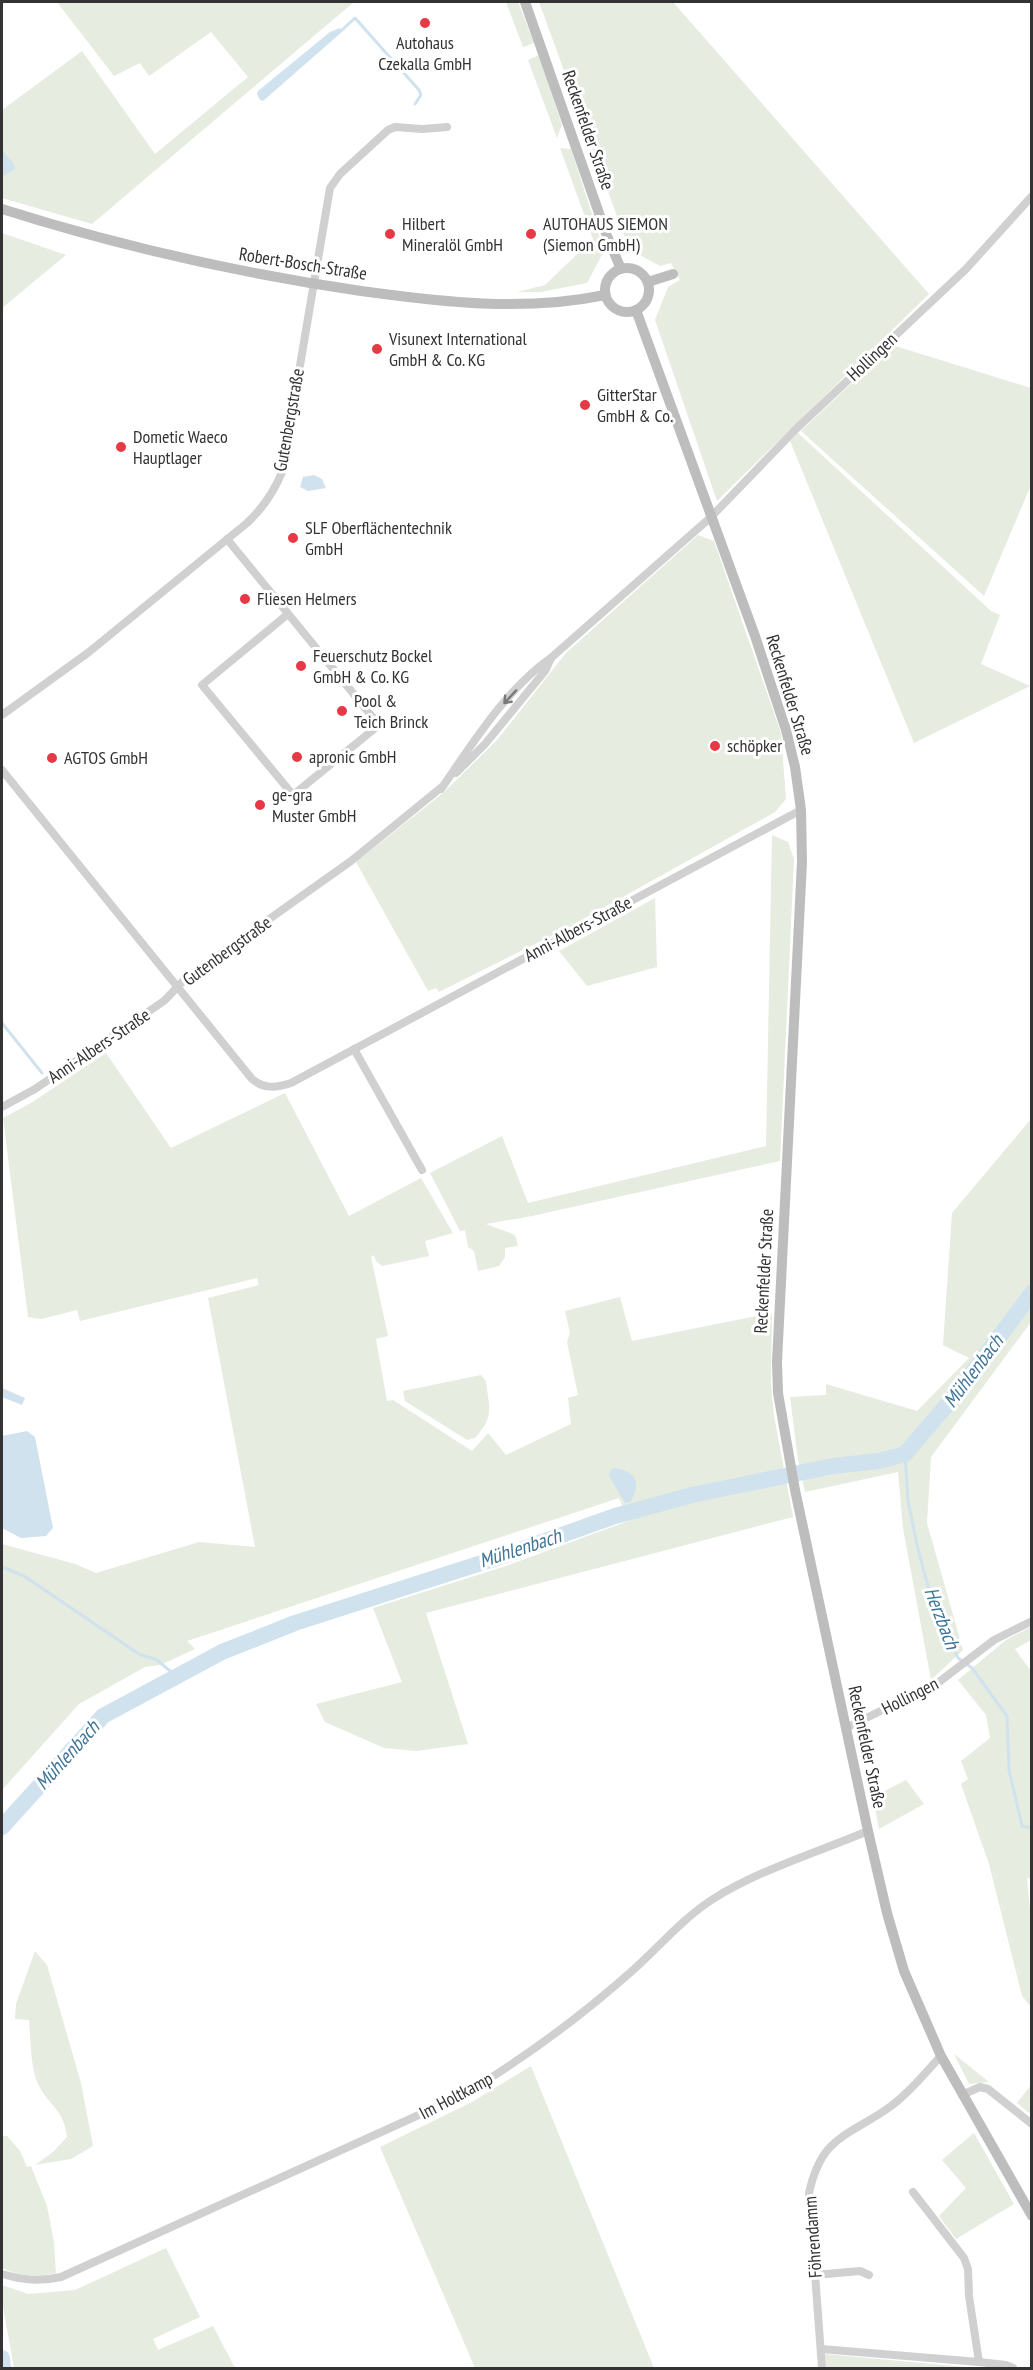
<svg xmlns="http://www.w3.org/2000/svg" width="1033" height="2370" font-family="'PT Sans Narrow',sans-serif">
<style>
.green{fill:#e6ecdf}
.water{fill:#cfe2ee}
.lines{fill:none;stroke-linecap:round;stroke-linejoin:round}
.stream{stroke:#cfe2ee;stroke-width:3}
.river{stroke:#cfe2ee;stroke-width:16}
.street{stroke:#d0d0d0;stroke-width:8}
.secondary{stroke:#bdbdbd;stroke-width:10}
.oneway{stroke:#7a7a7a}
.poi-dot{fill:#e63946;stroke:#fff;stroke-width:2}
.labels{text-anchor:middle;stroke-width:6;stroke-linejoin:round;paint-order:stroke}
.poi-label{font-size:18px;fill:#333;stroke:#fff;text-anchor:start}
.street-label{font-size:18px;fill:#333;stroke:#fff}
.water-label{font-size:20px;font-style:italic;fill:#3f7597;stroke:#fff}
</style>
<rect width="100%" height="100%" fill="#fff"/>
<g class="green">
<polygon points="57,2 354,2 92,224 2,198 2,175 5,175 2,147 2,110 82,51 155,154 248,77 211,32 149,76 140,63 114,76"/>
<polygon points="506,2 518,2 534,43 523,47"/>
<polygon points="539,2 673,2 929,294 717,501 655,320 668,287 680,280 671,263 660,266 629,249"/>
<polygon points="539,55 562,125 557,138 528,60"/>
<polygon points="560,148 571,149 604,251 587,283 541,292 517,292 545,285 593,239"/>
<polygon points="2,233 66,255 2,308"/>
<polygon points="892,345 1031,388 1031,485 984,596 801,431"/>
<polygon points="798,433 991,611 1000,615 981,664 1030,686 914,743 790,441"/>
<polygon points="698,535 714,541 781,733 786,799 775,812 567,928 439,992 436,988 428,991 356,862 443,793 497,740 566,653"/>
<polygon points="772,835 788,842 794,859 780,1161 532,1216 486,1224 515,1235 518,1246 505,1248 505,1257 499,1266 478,1271 474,1251 468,1247 465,1230 460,1231 430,1173 502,1136 528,1203 766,1146"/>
<polygon points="655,898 657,967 587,986 559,951"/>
<polygon points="106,1053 171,1148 285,1093 349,1216 421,1178 453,1233 425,1241 429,1256 382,1266 376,1261 374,1255 371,1257 388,1336 376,1339 387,1401 393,1400 472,1451 488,1433 506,1455 571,1424 568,1398 578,1395 567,1342 570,1333 565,1311 620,1297 632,1341 772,1313 771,1383 774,1416 793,1517 426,1613 468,1744 416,1751 384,1748 325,1722 316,1704 402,1682 373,1608 506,1566 628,1521 619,1498 187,1641 195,1649 160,1665 145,1667 79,1704 2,1790 2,1544 75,1564 96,1573 199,1542 255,1547 208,1298 259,1285 257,1278 80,1321 77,1310 41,1319 28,1317 3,1118 31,1103"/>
<polygon points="1031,1119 1031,1322 931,1457 927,1523 963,1650 931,1680 903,1528 898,1472 805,1492 798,1460 790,1397 826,1395 826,1384 917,1411 969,1358 943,1345 952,1213"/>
<path d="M481,1375l5,6c3,27 9,35 -11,57l-8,2 -62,-39 -2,-10z"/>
<polygon points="1031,1627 1031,1640 1015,1649 1031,1671 1032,1878 1027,1878 1032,1933 1031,2007 1022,1996 989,1864 961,1784 968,1779 961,1761 990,1738 986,1715 958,1680 1006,1640"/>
<polygon points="906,1780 924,1804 879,1829 873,1797"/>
<path d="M35,1951l12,14 34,118 12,63 -22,13 -36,6 18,-13 14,-15c-3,-28 -18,-31 -29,-53 -8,-18 -7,-44 -9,-64l-14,-1 1,-15z"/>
<polygon points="954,2054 989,2082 969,2084"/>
<polygon points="531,2066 654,2368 475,2368 380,2147 472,2102"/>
<polygon points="1031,2085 1031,2110 1029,2113 1017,2103"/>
<polygon points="974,2133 1014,2204 956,2239 939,2216 966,2188 942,2160"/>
<path d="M2,2136h5l13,15 7,16 4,-1 16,40 7,36 2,31c-19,5 -37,3 -54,-5z"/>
<polygon points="166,2248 200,2317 153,2339 158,2350 213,2326 235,2368 14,2368 2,2301 2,2285 28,2294 75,2290"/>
<polygon points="825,2354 976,2368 826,2368"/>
</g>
<g class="water">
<polygon points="340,28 343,31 263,101 260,100 257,94 258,91 330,32"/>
<path d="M2,147c2,9 12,13 13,22l-10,6h-3z"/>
<polygon points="314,475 322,479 326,488 308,491 300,487 303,477"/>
<polygon points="2,1388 25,1398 22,1405 2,1397"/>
<polygon points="27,1431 35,1437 53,1528 46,1536 21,1538 2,1528 2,1436"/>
<path d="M615,1468c21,4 27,15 15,34l-5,1 -16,-27 2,-7z"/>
</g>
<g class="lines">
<g class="stream">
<polyline points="342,30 355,18 419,90 421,95 415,104"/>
<polyline points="2,1023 42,1073"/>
<polyline points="905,1454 908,1501 918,1549 932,1601 958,1658 972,1668 1007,1716 1009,1770 1022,1826 1032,1828"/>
<polyline points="2,1567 24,1576 139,1654 157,1660 176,1676"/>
</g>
<g class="river">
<polyline points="2,1827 103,1716 222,1652 295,1623 503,1556 615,1516 692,1495 833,1466 879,1461 905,1454 958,1392 1032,1293"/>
<polyline points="2,2358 3,2368"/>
</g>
<g class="street">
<polyline points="227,539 379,725 293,795 202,685 288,614"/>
<path d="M2,715l87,-63 158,-129c16,-15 27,-31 35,-51l48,-284 10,-14 48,-44 7,-3 27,2 25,-2"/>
<path d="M2,770l250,309c12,10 24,9 39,4l510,-273"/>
<polyline points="456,773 485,744 545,671 551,658"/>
<path d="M441,789c32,-46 65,-100 111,-132l159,-140 85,-88 170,-160 66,-73"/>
<polyline points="354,1049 422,1170"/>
<polyline points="2,1107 35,1089 164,1001 185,979 351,861 443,786"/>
<polyline points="846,1728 939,1682 994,1640 1032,1621"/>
<polyline points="962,2095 980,2087 988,2089 1032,2124"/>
<polyline points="913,2192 964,2258 968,2269 969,2296 979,2362"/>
<path d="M2,2274c21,6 37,8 59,3l402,-182c60,-36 116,-77 169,-124 27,-24 50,-52 81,-72 46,-29 105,-47 155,-68"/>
<polyline points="815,2275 860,2271 869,2275"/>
<polyline points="821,2349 979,2362 1006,2365 1013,2368"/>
<path d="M822,2368l-13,-175c12,-54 34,-55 75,-82 22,-14 39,-36 57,-55"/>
</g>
<g class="secondary">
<polyline points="525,2 607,236 621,269"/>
<path d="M2,209c117,37 236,64 359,82 81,11 162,21 244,4"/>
<circle cx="627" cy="290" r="22"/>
<polyline points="648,282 673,274"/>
<polyline points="636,310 755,636 786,730 795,767 801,810 802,862 777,1362 778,1393 795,1490 868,1831 887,1913 904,1971 941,2056 1032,2216"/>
</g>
</g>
<defs><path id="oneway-shaft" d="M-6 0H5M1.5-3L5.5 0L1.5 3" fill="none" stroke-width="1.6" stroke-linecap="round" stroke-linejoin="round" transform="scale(1.5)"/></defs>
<use class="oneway" href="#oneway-shaft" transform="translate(510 697) rotate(133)"/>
<g class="poi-dot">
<circle cx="425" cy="23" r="6"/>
<circle cx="390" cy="234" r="6"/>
<circle cx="531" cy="234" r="6"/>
<circle cx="377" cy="349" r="6"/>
<circle cx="585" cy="405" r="6"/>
<circle cx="121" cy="447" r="6"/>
<circle cx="293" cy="538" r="6"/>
<circle cx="245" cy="599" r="6"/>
<circle cx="301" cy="666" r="6"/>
<circle cx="342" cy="711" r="6"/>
<circle cx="715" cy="746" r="6"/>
<circle cx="297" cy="757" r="6"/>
<circle cx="52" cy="758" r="6"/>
<circle cx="260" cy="805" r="6"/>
</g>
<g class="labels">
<g class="poi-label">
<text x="425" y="49" text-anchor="middle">Autohaus<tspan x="425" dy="21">Czekalla GmbH</tspan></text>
<text x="402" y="230">Hilbert<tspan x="402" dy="21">Mineralöl GmbH</tspan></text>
<text x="543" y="230">AUTOHAUS SIEMON<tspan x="543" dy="21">(Siemon GmbH)</tspan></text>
<text x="389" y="345">Visunext International<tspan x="389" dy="21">GmbH &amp; Co. KG</tspan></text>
<text x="597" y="401">GitterStar<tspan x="597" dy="21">GmbH &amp; Co.</tspan></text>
<text x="133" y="443">Dometic Waeco<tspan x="133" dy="21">Hauptlager</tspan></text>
<text x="305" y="534">SLF Oberflächentechnik<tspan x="305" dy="21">GmbH</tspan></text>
<text x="257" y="605">Fliesen Helmers</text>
<text x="313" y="662">Feuerschutz Bockel<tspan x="313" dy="21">GmbH &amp; Co. KG</tspan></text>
<text x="354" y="707">Pool &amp;<tspan x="354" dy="21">Teich Brinck</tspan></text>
<text x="727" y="752">schöpker</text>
<text x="309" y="763">apronic GmbH</text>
<text x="64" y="764">AGTOS GmbH</text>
<text x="272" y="801">ge-gra<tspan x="272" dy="21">Muster GmbH</tspan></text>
</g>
<g class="street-label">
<text transform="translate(588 130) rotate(71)" y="6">Reckenfelder Straße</text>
<text transform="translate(303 264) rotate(9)" y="6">Robert-Bosch-Straße</text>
<text transform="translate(872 357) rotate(-43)" y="6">Hollingen</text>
<text transform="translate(289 420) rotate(-80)" y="6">Gutenbergstraße</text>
<text transform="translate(790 695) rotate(73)" y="6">Reckenfelder Straße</text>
<text transform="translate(578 929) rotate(-28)" y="6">Anni-Albers-Straße</text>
<text transform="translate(227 951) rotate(-36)" y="6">Gutenbergstraße</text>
<text transform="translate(99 1046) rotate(-34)" y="6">Anni-Albers-Straße</text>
<text transform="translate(764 1271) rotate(-87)" y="6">Reckenfelder Straße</text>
<text transform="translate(910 1696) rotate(-27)" y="6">Hollingen</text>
<text transform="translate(867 1747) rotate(78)" y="6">Reckenfelder Straße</text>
<text transform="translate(456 2096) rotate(-28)" y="6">Im Holtkamp</text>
<text transform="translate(813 2237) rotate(-94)" y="6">Föhrendamm</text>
</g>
<g class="water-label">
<text transform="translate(973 1371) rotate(-53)" y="7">Mühlenbach</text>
<text transform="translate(520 1548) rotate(-18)" y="7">Mühlenbach</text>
<text transform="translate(942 1618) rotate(69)" y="7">Herzbach</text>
<text transform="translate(67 1755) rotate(-48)" y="7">Mühlenbach</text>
</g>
</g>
<rect width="1033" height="2370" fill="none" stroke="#333333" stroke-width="6"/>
</svg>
